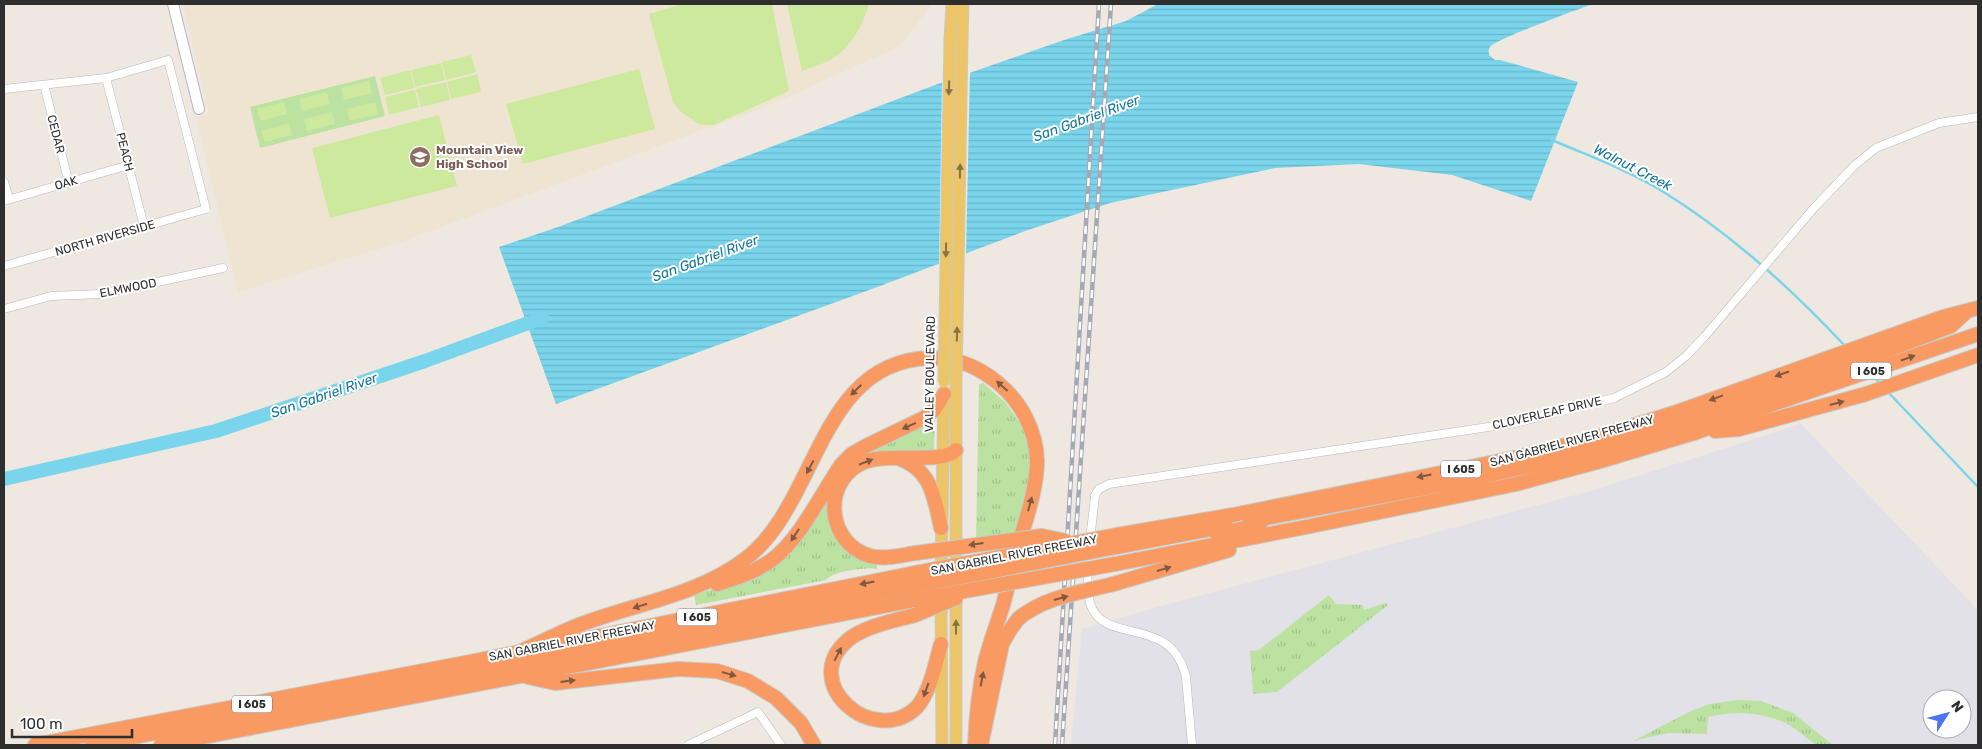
<svg xmlns="http://www.w3.org/2000/svg" width="1982" height="749" font-family="Rubik,sans-serif">
<style>
.industrial{fill:#e3e1e8;fill-rule:evenodd}
.education{fill:#efe4d2}
.grass{fill:url(#grass-tufts)}
.park{fill:#bbe2a1}
.pitch{fill:#cde99d}
.water{fill:url(#water-rules)}
.pier{fill:#eee8e1}
.lines{fill:none;stroke-linecap:round;stroke-linejoin:round}
.stream{stroke:#7ad4eb;stroke-width:2.5}
.river{stroke:#7ad4eb;stroke-width:14}
.street-casing{stroke:#b4b8c0;stroke-width:9}
.secondary-casing{stroke:#b4b8c0;stroke-width:12}
.primary-casing{stroke:#c9c9c9;stroke-width:13}
.highway-casing{stroke:#c9c9c9;stroke-width:16}
.street{stroke:#fff;stroke-width:8}
.secondary{stroke:#fff;stroke-width:10}
.primary{stroke:#ecc568;stroke-width:11}
.highway{stroke:#f89a62;stroke-width:14}
.rail-casing{stroke:#a4a8b7;stroke-width:4.5}
.rail{stroke:#fff;stroke-width:2.5;stroke-dasharray:8;stroke-linecap:butt}
.primary-bridge-casing{stroke:#c9c9c9;stroke-width:13;stroke-linecap:butt}
.highway-bridge-casing{stroke:#c9c9c9;stroke-width:16;stroke-linecap:butt}
.primary-bridge{stroke:#ecc568;stroke-width:11}
.highway-bridge{stroke:#f89a62;stroke-width:14}
.oneway{fill:#847248}
.oneway2{fill:#7f5943}
.labels{text-anchor:middle;stroke-width:4;stroke-linejoin:round;paint-order:stroke}
.shield{fill:#fff;stroke:#6d6d6d;stroke-width:1}
.shield-label{font-size:11px;font-weight:bold;fill:#2e2e2e}
.street-label{font-size:12px;fill:#2e2e2e;stroke:#fff}
.education-label{font-size:12px;font-weight:bold;fill:#785e54;stroke:#fff;text-anchor:start}
.water-label{font-size:14px;font-style:italic;fill:#13769d;stroke:#fff}
</style>
<defs>
<pattern id="grass-tufts" width="24" height="20" patternUnits="userSpaceOnUse" patternTransform="scale(1.25)"><rect width="24" height="20" fill="#bbe2a1"/><path d="M3 7l-1-3M5 7V3M7 7l1-3M15 17l-1-3M17 17v-4M19 17l1-3" fill="none" stroke="#a1c28b"/></pattern>
<pattern id="water-rules" width="6" height="5" patternUnits="userSpaceOnUse" patternTransform="scale(1.25)"><rect width="6" height="5" fill="#7ad4eb"/><path d="M0 2.5h6" fill="none" stroke="#6ab6ca"/></pattern>
</defs>
<rect width="100%" height="100%" fill="#eee8e1"/>
<path class="industrial" d="M1801,424l177,186v135h-907l11,-116 79,-23 433,-116zM1932,699h30v30h-30z"/>
<polygon class="education" points="183,4 930,4 930,7 900,46 770,105 404,241 238,292 196,118 209,114"/>
<g class="grass">
<polygon points="983,383 1005,402 1026,431 1033,468 1015,537 976,540 979,384"/>
<path d="M935,415l-1,37h-54l-42,28 -1,56 52,28h-12v5c-12,-2 -44,2 -51,11l-130,25 -2,-11 62,-15 1,-4 97,-117z"/>
<polygon points="1329,595 1336,604 1362,605 1364,610 1386,603 1388,605 1277,692 1253,694 1250,651 1259,650"/>
<path d="M1737,700l24,1 32,12 40,32c-4,0 -11,2 -16,0 -5,-2 -18,-14 -25,-18 -24,-15 -57,-17 -84,-10l-1,17 -39,-1 -35,8 58,-30 19,-7z"/>
</g>
<polygon class="park" points="375,76 385,116 260,148 250,107"/>
<g class="pitch">
<polygon points="682,4 772,4 789,91 714,125 701,125 681,112 673,102 649,14"/>
<path d="M787,4h82c-6,21 -18,43 -37,55 -9,5 -20,8 -30,12z"/>
<polygon points="471,55 476,72 446,80 442,62"/>
<polygon points="441,63 445,80 415,87 411,70"/>
<polygon points="639,69 655,129 523,164 506,104"/>
<polygon points="410,70 414,88 385,95 380,78"/>
<polygon points="477,74 481,92 451,99 447,82"/>
<polygon points="369,81 372,93 344,100 341,88"/>
<polygon points="446,82 450,100 421,107 416,89"/>
<polygon points="415,90 419,107 389,115 385,97"/>
<polygon points="327,92 330,104 302,111 299,99"/>
<polygon points="284,102 287,114 260,121 257,109"/>
<polygon points="375,102 378,114 350,121 347,109"/>
<polygon points="332,112 335,124 307,131 304,119"/>
<polygon points="439,115 457,186 330,218 312,148"/>
<polygon points="289,123 292,135 265,142 261,131"/>
</g>
<path class="water" d="M1158,4h435c-14,5 -97,35 -103,43 -2,3 -1,4 -1,8l6,5h5l78,22 -47,119 -79,-26 -93,-11 -84,4 -165,35 -85,28 -145,55 -324,118 -57,-157 59,-20 377,-142 129,-45 62,-19z"/>
<polygon class="pier" points="970,70 966,256 939,266 942,80"/>
<g class="lines">
<g class="stream">
<path d="M1552,140c37,16 76,30 110,51 68,42 129,97 183,155"/>
<polyline points="1873,376 1881,384"/>
<polyline points="1888,392 1978,487"/>
</g>
<polyline class="river" points="4,479 216,431 425,361 542,318"/>
<g class="street-casing">
<g id="street">
<polyline points="106,78 144,226"/>
<polyline points="44,85 69,183"/>
<polyline points="4,89 106,78 168,60 206,209 4,266"/>
<polyline points="4,182 9,199"/>
<polyline points="4,201 129,165"/>
<polyline points="4,309 51,296 101,294 223,268"/>
<polyline points="688,745 758,712 781,745"/>
<path d="M1192,745l-6,-68c-15,-63 -79,-31 -95,-71 -9,-23 2,-85 4,-111l4,-6 10,-5 406,-61 99,-25 52,-26 20,-16 19,-20 109,-128 41,-43 21,-17 63,-25 39,-6"/>
</g>
</g>
<g class="secondary-casing">
<polyline id="secondary" points="173,4 199,109"/>
</g>
<g class="primary-casing">
<g id="primary">
<polyline points="950,39 952,4"/>
<polyline points="962,39 963,4"/>
<polyline points="941,576 944,392"/>
<polyline points="941,597 942,745"/>
<polyline points="956,745 956,383"/>
</g>
</g>
<g class="highway-casing">
<g id="highway">
<polyline points="1715,431 1739,429 1866,394 1978,355"/>
<path d="M898,458c34,12 36,39 43,70"/>
<polyline points="1250,521 1473,479 1558,459 1628,439 1701,416 1770,391 1862,360 1951,326 1965,313"/>
<polyline points="1217,534 1260,525"/>
<polyline points="1117,535 1233,515 1510,459 1591,439 1674,413 1943,317 1978,308"/>
<polyline points="1116,547 1226,526"/>
<path d="M916,553c-14,2 -32,7 -46,3 -42,-12 -49,-71 -10,-92 24,-14 81,2 96,-14"/>
<polyline points="1115,564 1306,527 1516,484 1597,462 1697,432 1779,402 1978,334"/>
<polyline points="1117,583 1229,550"/>
<path d="M717,584c20,-6 39,-12 56,-25 26,-19 49,-66 68,-94l11,-11 14,-8 58,-28 10,-8 10,-16"/>
<path d="M915,615c-21,6 -50,11 -67,25 -51,43 26,109 69,67 14,-17 18,-43 24,-63"/>
<path d="M520,652c19,-9 39,-19 59,-27 54,-21 117,-29 165,-65 75,-55 73,-199 186,-202 25,-1 49,9 68,25 23,19 38,47 39,77 0,29 -11,59 -19,87 -5,19 -10,39 -15,58 -6,19 -13,37 -18,57 -6,27 -9,55 -10,83"/>
<polyline points="528,677 555,683 678,669 717,671 748,681 776,698 801,723 814,745"/>
<polyline points="35,745 470,662 915,573"/>
<polyline points="92,745 915,586"/>
<polyline points="161,745 915,600"/>
<polyline points="981,745 1002,644 1010,630 1018,619"/>
</g>
</g>
<use href="#street" class="street"/>
<use href="#secondary" class="secondary"/>
<use href="#primary" class="primary"/>
<use href="#highway" class="highway"/>
<g class="rail-casing">
<g id="rail">
<polyline points="1055,745 1099,4"/>
<polyline points="1062,745 1111,4"/>
</g>
</g>
<use href="#rail" class="rail"/>
<g class="primary-bridge-casing">
<g id="primary-bridge">
<polyline points="944,382 950,39"/>
<polyline points="956,383 962,39"/>
</g>
</g>
<g class="highway-bridge-casing">
<g id="highway-bridge">
<polyline points="916,553 1042,536 1066,541"/>
<polyline points="915,573 1117,535"/>
<polyline points="915,586 1116,547"/>
<polyline points="915,600 1115,564"/>
<polyline points="915,615 956,598"/>
<path d="M1018,619c27,-23 66,-27 99,-36"/>
</g>
</g>
<use href="#primary-bridge" class="primary-bridge"/>
<use href="#highway-bridge" class="highway-bridge"/>
</g>
<defs><path id="oneway-solid" d="M-6-.8H1V-3.2L6.5 0L1 3.2V.8H-6Z" transform="scale(1.25)"/></defs>
<g class="oneway">
<use href="#oneway-solid" transform="translate(949 88) rotate(91)"/>
<use href="#oneway-solid" transform="translate(960 171) rotate(-89)"/>
<use href="#oneway-solid" transform="translate(946 250) rotate(91)"/>
<use href="#oneway-solid" transform="translate(957 334) rotate(-89)"/>
<use href="#oneway-solid" transform="translate(956 627) rotate(-90)"/>
</g>
<g class="oneway2">
<use href="#oneway-solid" transform="translate(1908 358) rotate(-19)"/>
<use href="#oneway-solid" transform="translate(1782 374) rotate(161)"/>
<use href="#oneway-solid" transform="translate(1002 386) rotate(-138)"/>
<use href="#oneway-solid" transform="translate(856 390) rotate(135)"/>
<use href="#oneway-solid" transform="translate(1716 398) rotate(160)"/>
<use href="#oneway-solid" transform="translate(1837 403) rotate(-15)"/>
<use href="#oneway-solid" transform="translate(909 426) rotate(156)"/>
<use href="#oneway-solid" transform="translate(866 462) rotate(-21)"/>
<use href="#oneway-solid" transform="translate(810 467) rotate(118)"/>
<use href="#oneway-solid" transform="translate(1424 476) rotate(169)"/>
<use href="#oneway-solid" transform="translate(1030 504) rotate(-75)"/>
<use href="#oneway-solid" transform="translate(795 535) rotate(123)"/>
<use href="#oneway-solid" transform="translate(976 544) rotate(172)"/>
<use href="#oneway-solid" transform="translate(1164 569) rotate(-16)"/>
<use href="#oneway-solid" transform="translate(867 583) rotate(169)"/>
<use href="#oneway-solid" transform="translate(1061 598) rotate(-15)"/>
<use href="#oneway-solid" transform="translate(640 606) rotate(162)"/>
<use href="#oneway-solid" transform="translate(838 654) rotate(-62)"/>
<use href="#oneway-solid" transform="translate(729 674) rotate(16)"/>
<use href="#oneway-solid" transform="translate(982 679) rotate(-79)"/>
<use href="#oneway-solid" transform="translate(568 681) rotate(-7)"/>
<use href="#oneway-solid" transform="translate(926 690) rotate(110)"/>
</g>
<defs>
<g id="school-disc" transform="scale(1.125)"><circle r="9.5" fill="#8d6e63" stroke="#fff"/><path d="M0-5L7-2L0 1L-7-2ZM-4 1L0 2.5L4 1V4Q0 6-4 4Z" fill="#fff"/></g>
</defs>
<g fill-rule="evenodd">
<use href="#school-disc" x="420" y="157"/>
</g>
<g class="labels">
<g class="shield">
<rect x="1851" y="362.5" width="40" height="17" rx="4"/>
<rect x="1441" y="460.5" width="40" height="17" rx="4"/>
<rect x="677" y="608.5" width="40" height="17" rx="4"/>
<rect x="232" y="695.5" width="40" height="17" rx="4"/>
</g>
<g class="shield-label">
<text x="1871" y="375">I 605</text>
<text x="1461" y="473">I 605</text>
<text x="697" y="621">I 605</text>
<text x="252" y="708">I 605</text>
</g>
<g class="street-label">
<text transform="translate(56 134) rotate(76)" y="4">CEDAR</text>
<text transform="translate(125 152) rotate(76)" y="4">PEACH</text>
<text transform="translate(66 183) rotate(-16)" y="4">OAK</text>
<text transform="translate(105 238) rotate(-16)" y="4">NORTH RIVERSIDE</text>
<text transform="translate(128 288) rotate(-11)" y="4">ELMWOOD</text>
<text transform="translate(930 374) rotate(-89)" y="4">VALLEY BOULEVARD</text>
<text transform="translate(1547 413) rotate(-13)" y="4">CLOVERLEAF DRIVE</text>
<text transform="translate(1572 441) rotate(-15)" y="4">SAN GABRIEL RIVER FREEWAY</text>
<text transform="translate(1014 555) rotate(-11)" y="4">SAN GABRIEL RIVER FREEWAY</text>
<text transform="translate(572 641) rotate(-11)" y="4">SAN GABRIEL RIVER FREEWAY</text>
</g>
<g class="education-label">
<text x="436" y="154">Mountain View<tspan x="436" dy="14">High School</tspan></text>
</g>
<g class="water-label">
<text transform="translate(1086 118) rotate(-20)" y="5">San Gabriel River</text>
<text transform="translate(1633 167) rotate(27)" y="5">Walnut Creek</text>
<text transform="translate(705 258) rotate(-20)" y="5">San Gabriel River</text>
<text transform="translate(324 395) rotate(-19)" y="5">San Gabriel River</text>
</g>
</g>
<rect width="1982" height="749" fill="none" stroke="#2e2e2e" stroke-width="10"/>
<g transform="translate(1947 714) rotate(54)"><circle r="24" fill="#ffffff" stroke="#ababab"/>
<path d="M0-4L9 19L0 12L-9 19Z" fill="#4974f4"/>
<text y="-8" font-size="14" font-weight="bold" text-anchor="middle" fill="#2e2e2e">N</text>
</g>
<path d="M12 729v8h120v-8" fill="none" stroke="#2e2e2e" stroke-width="2.5"/>
<text x="20" y="729" font-size="15" fill="#2e2e2e" stroke="#ffffff" stroke-width="4" paint-order="stroke">100 m</text>
</svg>
